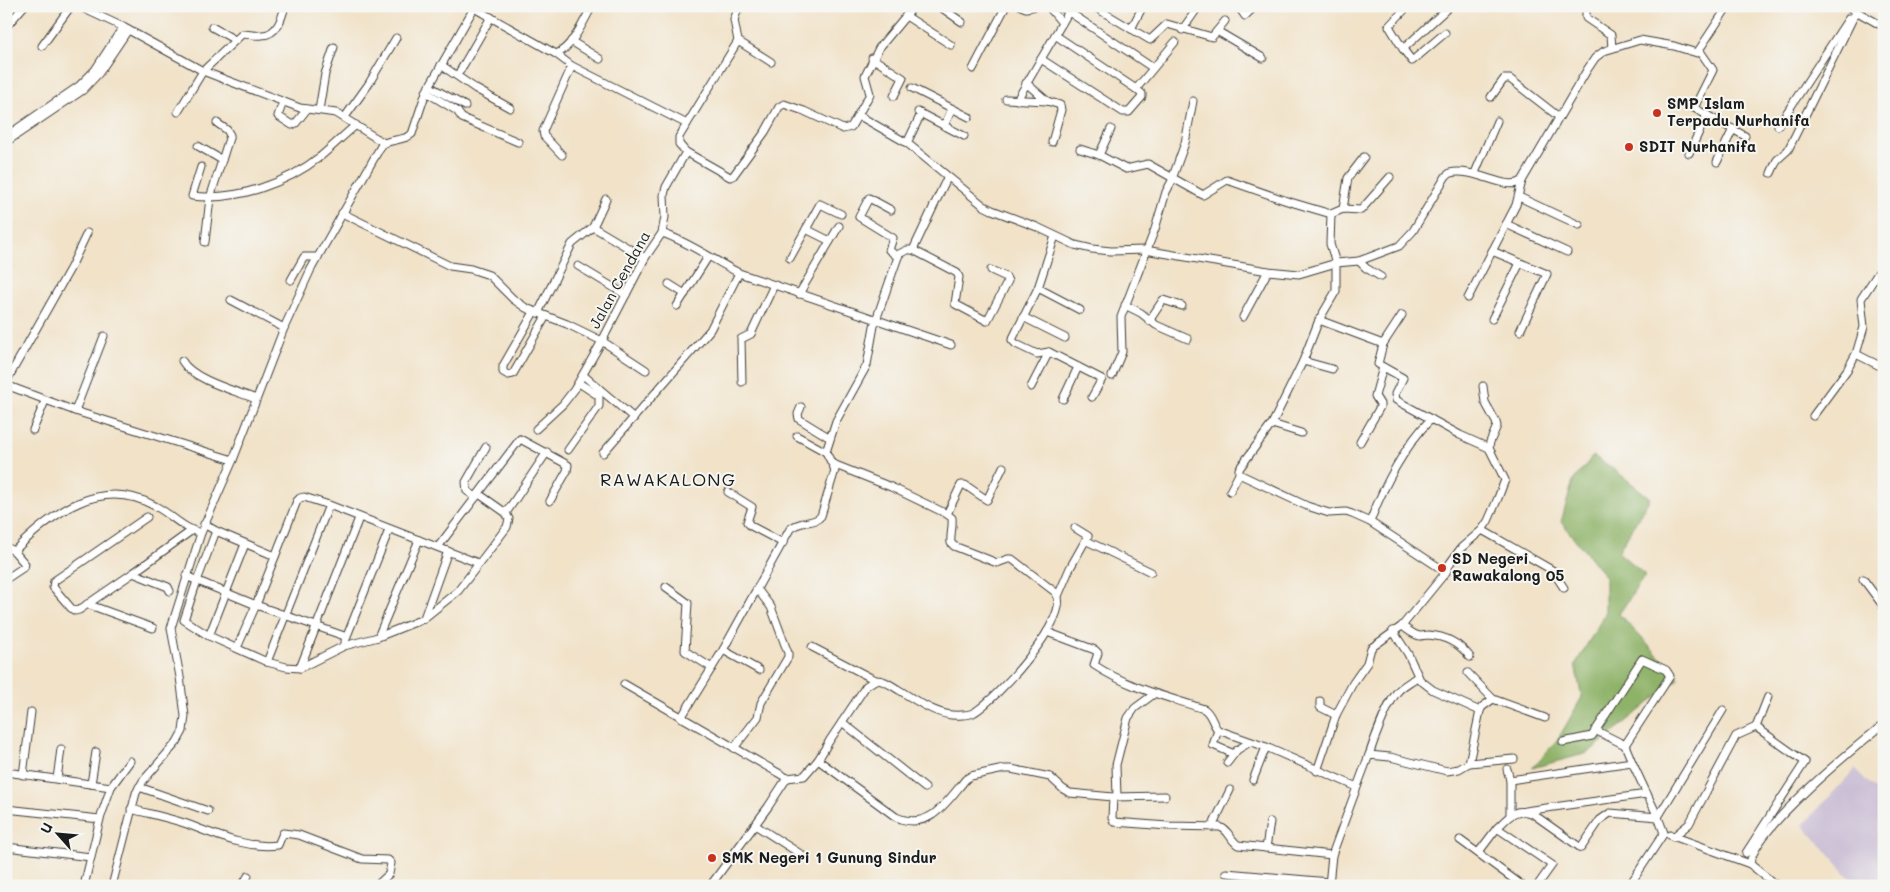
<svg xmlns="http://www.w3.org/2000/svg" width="1890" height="892" font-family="Mali,sans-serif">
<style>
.industrial{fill:#cbbfd5}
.forest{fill:#8eb267;stroke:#556742}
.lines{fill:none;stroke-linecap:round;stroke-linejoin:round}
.minor-casing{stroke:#3c3a36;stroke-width:9}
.minor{stroke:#fff;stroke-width:7}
.poi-dot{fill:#c8321e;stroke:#f6f6f2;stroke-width:2}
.labels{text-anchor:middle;stroke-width:4;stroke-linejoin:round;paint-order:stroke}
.poi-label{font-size:15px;font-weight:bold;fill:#1c1c1c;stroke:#f6f6f2;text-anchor:start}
.street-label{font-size:15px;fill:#1c1c1c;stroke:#f6f6f2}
.quarter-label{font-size:18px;letter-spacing:1px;fill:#1c1c1c;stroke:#f6f6f2}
</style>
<rect width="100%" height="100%" fill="#f6f6f2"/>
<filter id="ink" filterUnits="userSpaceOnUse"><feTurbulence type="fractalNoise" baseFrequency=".02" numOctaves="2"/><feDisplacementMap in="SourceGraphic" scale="10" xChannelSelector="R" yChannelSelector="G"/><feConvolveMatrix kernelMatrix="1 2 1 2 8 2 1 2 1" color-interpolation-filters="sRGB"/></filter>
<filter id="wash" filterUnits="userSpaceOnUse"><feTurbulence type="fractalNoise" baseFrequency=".0096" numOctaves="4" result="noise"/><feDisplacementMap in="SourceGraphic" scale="20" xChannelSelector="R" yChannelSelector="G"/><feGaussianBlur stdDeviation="1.12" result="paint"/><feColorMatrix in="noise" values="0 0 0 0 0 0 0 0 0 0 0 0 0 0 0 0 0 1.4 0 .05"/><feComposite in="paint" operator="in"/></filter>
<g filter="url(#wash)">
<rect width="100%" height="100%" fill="#f1e2c8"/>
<polygon class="industrial" points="1855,769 1884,798 1884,886 1857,886 1803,825"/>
<polygon class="forest" points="1593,456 1611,467 1650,498 1618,552 1645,575 1619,614 1679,678 1588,753 1532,768 1557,741 1582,697 1575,665 1605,614 1605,576 1561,522 1573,481"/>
</g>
<g filter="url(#ink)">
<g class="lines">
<g class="minor-casing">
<g id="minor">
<polyline points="78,6 123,27 203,71 221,78 300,108 336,113 384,143"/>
<polyline points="739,6 734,20 738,41 771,62"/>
<polyline points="939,6 962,22"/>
<polyline points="1021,6 1026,8 1036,6"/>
<polyline points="1048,6 1062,23"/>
<polyline points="1060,6 1153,68"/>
<polyline points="1093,6 1150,40 1167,24 1212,37 1225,21"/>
<polyline points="1238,6 1245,16 1255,6"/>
<polyline points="1408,6 1389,26 1403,49 1450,6"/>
<polyline points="1586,6 1586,18 1611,35 1612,48"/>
<polyline points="1847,6 1884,27"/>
<polyline points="906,16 951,45"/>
<polyline points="6,27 24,6"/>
<polyline points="212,27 235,40"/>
<polyline points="1131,29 1143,6"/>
<polyline points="1182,30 1199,6"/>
<polyline points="1217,31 1263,58"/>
<polyline points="571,41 600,59"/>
<polyline points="42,46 71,6"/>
<polyline points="1403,49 1412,61 1445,33"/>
<polyline points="1700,51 1713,70 1694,108 1745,136"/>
<polyline points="556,54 572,66 687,124"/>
<polyline points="872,58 903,78 894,96"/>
<polyline points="1041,59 1123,112 1129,112 1142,97 1142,94 1136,89 1055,35"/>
<polyline points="441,65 476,89 510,108"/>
<polyline points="973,69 1006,6"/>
<polyline points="460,71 491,17"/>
<polyline points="1026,83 1047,101"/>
<polyline points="429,86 465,106"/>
<polyline points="912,88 969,117"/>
<polyline points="1136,89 1175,42"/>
<polyline points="426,92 457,111 462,118 518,142"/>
<polyline points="1491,97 1504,79 1510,79 1559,117"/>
<polyline points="1006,99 1047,101 1060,105 1061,110 1052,142"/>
<polyline points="1017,100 1068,13"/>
<polyline points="283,102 278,116 292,125 296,123 307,109"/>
<polyline points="319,110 325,74 334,47"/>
<path d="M178,112l25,-41 39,-37c7,0 13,2 20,1 15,0 20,-17 23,-29"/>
<polyline points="918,112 964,136"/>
<path d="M858,115l49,28 77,63 8,4 45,17 38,18 17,4 19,2 34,-1 123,21 31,3 37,-11 23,-2 40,-15 14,-15 33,-55 4,-3c25,-6 57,19 72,8l65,-111 8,-12 9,-7 36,-11 34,6 23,7 31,-47"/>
<polyline points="345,117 368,85 396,38"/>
<polyline points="944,126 952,109"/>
<polyline points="1778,126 1849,18"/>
<polyline points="8,135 79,86 95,70 123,27"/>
<polyline points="6,142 83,90 99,73 128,30"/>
<polyline points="907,143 921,114"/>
<polyline points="198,146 222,160"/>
<polyline points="1080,149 1099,155 1126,169 1148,164 1203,195 1227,180 1287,201 1331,214 1343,209 1361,210 1390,177"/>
<polyline points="686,152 730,177 733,176 765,132 779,107 784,104 804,111 843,129 851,127 870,94 865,76 879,48 914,6"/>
<polyline points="1689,153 1707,115"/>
<polyline points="562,155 544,136 543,131 572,66"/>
<polyline points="1099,155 1111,129"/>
<polyline points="1717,162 1733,129"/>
<path d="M201,167l-9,29c44,5 94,-12 129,-40 12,-10 23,-21 35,-31"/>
<polyline points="1475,173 1497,121"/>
<polyline points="1771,173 1777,160 1788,150 1856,12"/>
<polyline points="1172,179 1185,143 1193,101"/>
<polyline points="1519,197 1579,225"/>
<polyline points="1343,209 1348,178 1364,157"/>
<polyline points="891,210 869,198 859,217 893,238 889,250 898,257"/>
<path d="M342,213l108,53 21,3 18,6 24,24 13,9 41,16 35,17 43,-83 17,-25c27,9 51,27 77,40l212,72"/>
<polyline points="1506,224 1567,252"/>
<polyline points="593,227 645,258"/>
<polyline points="806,229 830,241"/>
<polyline points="662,233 665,217 664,195 666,187 686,152 679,144 679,137 738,41"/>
<polyline points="1055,236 1038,288 1012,340 1016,344 1037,354 1049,352 1102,379 1092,397"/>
<polyline points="205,242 210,198 230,135 227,130 217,123"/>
<polyline points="913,250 947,178"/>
<polyline points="1492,251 1547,274 1520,331"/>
<polyline points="790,258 820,204 841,214"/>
<polyline points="1359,261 1366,268 1381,277"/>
<polyline points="578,266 626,295"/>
<polyline points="291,280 304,257 318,257"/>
<polyline points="669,284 685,294"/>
<polyline points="1038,288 1080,310"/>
<polyline points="799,294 839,226"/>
<polyline points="1468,298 1516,205 1522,181"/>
<polyline points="231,300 284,328"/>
<polyline points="1125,305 1141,313 1156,325 1188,339"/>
<polyline points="677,306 708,257"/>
<polyline points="534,312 503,366 503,372 508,375 513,374 546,316"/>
<polyline points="538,313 572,244 593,227 606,199"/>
<polyline points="1023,317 1065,338"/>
<polyline points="1243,317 1268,271"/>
<polyline points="1492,319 1520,263"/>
<polyline points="1149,321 1163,300 1182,306"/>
<polyline points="1383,344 1402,315"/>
<polyline points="1856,354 1884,368"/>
<path d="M182,361c11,19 54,30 74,38"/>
<polyline points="1303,361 1332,369"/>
<polyline points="583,375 634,418"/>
<polyline points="1112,376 1122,352 1121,317 1155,229 1166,192 1173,179"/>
<polyline points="6,382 71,267 87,233"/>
<polyline points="742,382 741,339 751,334 774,285"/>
<polyline points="6,385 75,411 233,460"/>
<polyline points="1483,386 1485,402 1496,422 1497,426 1490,442 1489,448"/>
<polyline points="1031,387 1049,352"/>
<polyline points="1063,399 1078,367"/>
<polyline points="801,407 798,414 799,419 830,438"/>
<polyline points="75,411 104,336"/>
<polyline points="1813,416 1847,370 1856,354 1864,327 1861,299 1884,264"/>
<polyline points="1272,424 1301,433"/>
<polyline points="536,429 563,404 574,390 602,341 646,370"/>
<polyline points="33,430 45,401"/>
<polyline points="797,436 826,452"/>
<polyline points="1360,442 1380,407 1380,404 1375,396 1383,367"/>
<polyline points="568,450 599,406 599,396 579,383"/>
<polyline points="603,453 710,330 739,273"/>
<polyline points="1239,474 1307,506 1329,513 1346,512 1352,514 1370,522 1446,572"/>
<polyline points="1230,491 1239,474 1239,469 1272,424 1303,361 1319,320 1336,291 1336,263 1330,244 1331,214"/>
<polyline points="728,492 752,507 747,522 751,526 783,543"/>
<polyline points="479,494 506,513 547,452"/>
<polyline points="476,497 467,491 466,482 486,447"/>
<polyline points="947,514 961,485 965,485 987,500 1003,467"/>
<polyline points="147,517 54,581 53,587 71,608 75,611 79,610 133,573 191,531"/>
<path d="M1370,522c13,-35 35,-77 61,-103"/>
<polyline points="204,524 216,531 275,556"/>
<polyline points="1482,530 1552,570 1564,588"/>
<polyline points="216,531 197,581 184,620 209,636 267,662 286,667 300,668 344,646 378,637 423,619 458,591 507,527 509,519 506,513"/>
<polyline points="1087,541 1151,572"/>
<polyline points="6,547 14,551 25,564 24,567 6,579"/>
<polyline points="438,547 520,439 568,465 567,471 550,501"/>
<path d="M14,551c38,-38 86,-75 141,-45 16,8 28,23 46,27"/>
<polyline points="133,573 168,587 170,591"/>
<polyline points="186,576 256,605 347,637"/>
<polyline points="1863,579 1884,607"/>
<polyline points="666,587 688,603 685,651 712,668"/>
<polyline points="1058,596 1070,568 1088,536 1075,528"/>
<polyline points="87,604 153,628"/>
<polyline points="424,618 448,551"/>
<path d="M1402,626c5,3 11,9 18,10 2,0 5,-1 8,-1 17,1 32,9 42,22"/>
<polyline points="1393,631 1408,654 1420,680 1433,690 1480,711"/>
<path d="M1047,632l48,18 3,3 -4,12c35,23 71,31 110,44 8,5 8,15 14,21l48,17 91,40 12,-32 21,2 57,14 12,-2 10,-6 11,-52 2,-4 11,-8 52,19"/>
<polyline points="209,636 245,544"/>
<polyline points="378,637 419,540"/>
<polyline points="345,641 389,530"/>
<polyline points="812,647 875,680"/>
<polyline points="237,648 256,605 297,501 300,498 304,497 329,505 478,563"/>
<polyline points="723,650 759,670"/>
<polyline points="267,662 329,505"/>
<polyline points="300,668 359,518"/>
<polyline points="1468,673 1493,699"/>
<path d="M624,684l163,94 17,-2 14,-16 12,-20 36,-54 9,-6c9,-1 17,6 24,10 18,11 41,28 63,25 3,0 9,-1 11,-2 21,-11 103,-99 82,-121l-43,-33h-4l-11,4 -43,-17 -3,-3c-1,-8 2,-16 1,-25l-5,-4 -56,-27 -58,-23"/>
<polyline points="1320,701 1320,707 1336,715"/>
<path d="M681,718l42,-68 67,-121c11,-10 24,-4 31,-13l14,-46 -9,-18 10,-31 31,-56 7,-39 25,-72 8,-4h6l44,23 2,4 -4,27 32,17 21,-40 -2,-4 -15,-7"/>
<polyline points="842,722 925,788"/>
<polyline points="1756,727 1768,697"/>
<polyline points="1218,730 1213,745 1234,754"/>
<polyline points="1595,730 1625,745"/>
<polyline points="1563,742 1592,736 1642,659 1666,670 1670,676 1625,745 1632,762"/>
<polyline points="734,748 758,717 761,703 788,657 788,653 771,607 757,589"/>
<path d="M1369,755c5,-15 19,-54 30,-65 5,-5 13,-9 19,-14"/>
<path d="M818,760l78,57c34,15 51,-16 70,-38l5,-3 33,-7h7l39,8 13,12 7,4 43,4 -1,21 2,4 54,4 52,1c9,3 10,13 18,18l94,10"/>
<polyline points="1227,763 1237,750 1250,742"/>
<polyline points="1469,763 1514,759"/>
<polyline points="1507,769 1510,780 1510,816"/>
<polyline points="1317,771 1336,715 1353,683 1367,663 1371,648 1402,626 1446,572 1450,563 1461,548 1482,530 1488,521 1498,498 1505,480 1489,448 1460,435 1396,400 1395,394 1403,378 1378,364 1383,344 1319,320"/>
<polyline points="6,772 111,787"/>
<polyline points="23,775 31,712"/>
<polyline points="57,779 61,749"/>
<polyline points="1253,780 1266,747"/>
<polyline points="1510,780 1632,762 1647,794"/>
<polyline points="91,784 96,752"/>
<polyline points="139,787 208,811"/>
<polyline points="1113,797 1165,796"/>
<polyline points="1117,797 1116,765 1128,718 1135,708 1154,694"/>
<polyline points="6,809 100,819"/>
<path d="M131,809c19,5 38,9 56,15 29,11 60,25 91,21l5,-12 16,2 63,24 26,1 3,3 -2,11 -13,12"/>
<polyline points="1525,811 1647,794 1658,817 1723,710"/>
<polyline points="755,825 802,855"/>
<polyline points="1212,827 1230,790"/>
<path d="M1497,828c13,-12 17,-21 36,-14l48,34 19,-28 10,-7 48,4 6,16 -35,53"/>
<polyline points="1670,835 1750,864 1777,886"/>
<polyline points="1673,837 1689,824 1736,736 1756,727 1805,762 1746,853"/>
<polyline points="1460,840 1523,886"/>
<polyline points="6,847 91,857"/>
<polyline points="1266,848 1270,822"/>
<polyline points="1478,853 1497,828 1552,865 1537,886"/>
<path d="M1750,864c4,-35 104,-116 134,-140"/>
<polyline points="1226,873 1329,882"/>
<polyline points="1329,885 1332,855 1357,787"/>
<polyline points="84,886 100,819 111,787 130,761"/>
<path d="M112,886l24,-93 7,-12 34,-39 6,-11 2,-15 -5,-39 -9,-49 30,-95 32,-73 51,-132 27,-59 70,-123c7,-8 22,-4 31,-12l14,-42 48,-84 82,46c16,-6 28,-33 36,-48"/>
<polyline points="242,886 248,876"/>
<polyline points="710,886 768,807 787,778"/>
</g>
</g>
<use href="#minor" class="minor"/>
</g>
</g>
<g class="poi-dot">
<circle cx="1657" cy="113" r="5"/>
<circle cx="1629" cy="147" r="5"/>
<circle cx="1442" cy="568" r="5"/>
<circle cx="712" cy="858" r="5"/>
</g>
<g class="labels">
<g class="poi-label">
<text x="1667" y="109">SMP Islam<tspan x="1667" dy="17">Terpadu Nurhanifa</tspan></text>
<text x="1639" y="152">SDIT Nurhanifa</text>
<text x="1452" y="564">SD Negeri<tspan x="1452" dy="17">Rawakalong 05</tspan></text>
<text x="722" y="863">SMK Negeri 1 Gunung Sindur</text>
</g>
<g class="street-label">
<text transform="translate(620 280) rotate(-61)" y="5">Jalan Cendana</text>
</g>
<g class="quarter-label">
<text x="668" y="486">RAWAKALONG</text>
</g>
</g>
<rect width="1890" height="892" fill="none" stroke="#f6f6f2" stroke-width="25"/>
<g transform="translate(58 834) rotate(297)" stroke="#f6f6f2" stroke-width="4" paint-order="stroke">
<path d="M0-4L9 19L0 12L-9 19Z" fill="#1c1c1c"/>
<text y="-8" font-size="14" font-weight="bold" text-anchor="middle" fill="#1c1c1c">U</text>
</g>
</svg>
